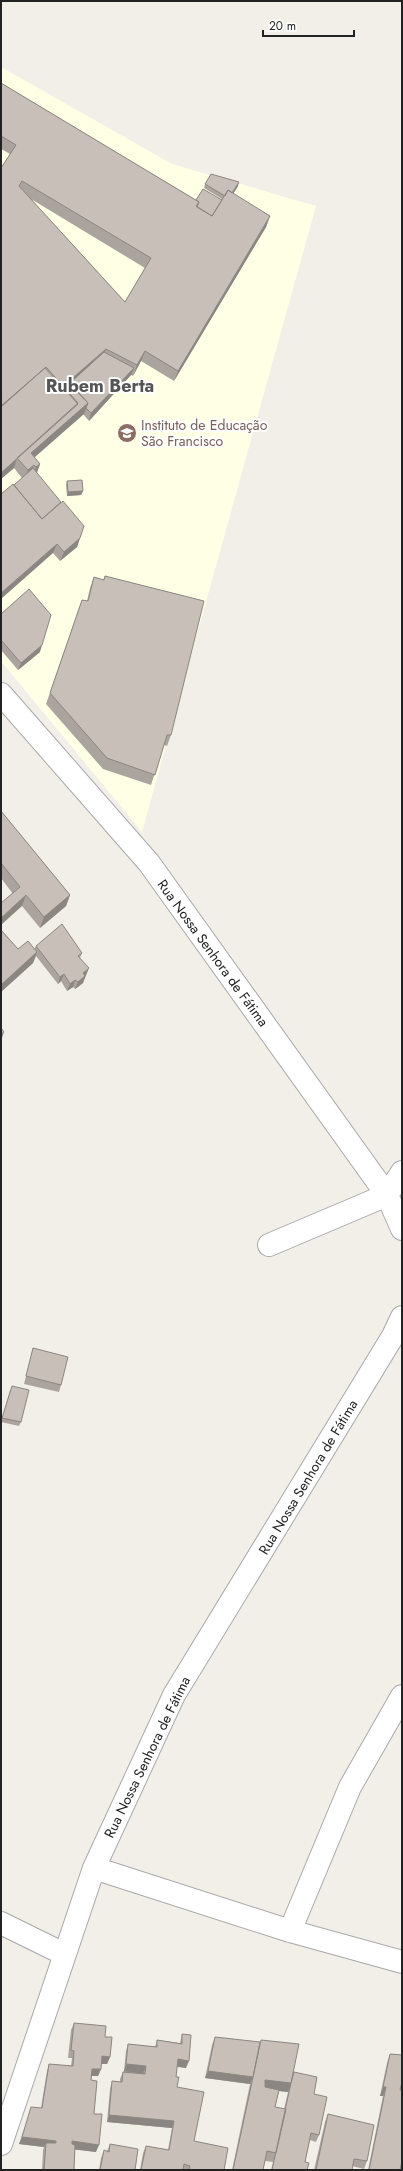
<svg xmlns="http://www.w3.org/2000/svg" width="403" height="2171" viewBox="0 0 403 2171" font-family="Jost,sans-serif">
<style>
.education{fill:#ffffe5}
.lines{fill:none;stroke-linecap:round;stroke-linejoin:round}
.minor-casing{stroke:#a9a9a9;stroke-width:24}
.minor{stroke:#fff;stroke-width:22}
.wall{fill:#aba49e;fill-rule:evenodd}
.shaded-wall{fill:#8b8681}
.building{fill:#c7bfb8;stroke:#8b8681;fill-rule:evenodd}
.labels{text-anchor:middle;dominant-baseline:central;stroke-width:4;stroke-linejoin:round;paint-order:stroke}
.education-label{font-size:14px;fill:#785e54;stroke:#fff;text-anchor:start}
.street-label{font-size:14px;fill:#222;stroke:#fff}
.district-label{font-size:18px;font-weight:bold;fill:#555;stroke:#fff}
</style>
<rect width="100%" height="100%" fill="#f2efe9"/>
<path class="education" d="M1,67L172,164L316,206L142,832L1,661Z"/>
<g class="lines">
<defs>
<path id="minor" d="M1,694L149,863L387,1195L402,1229
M269,1245L387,1195L402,1172
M94,1868L290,1931L402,1962
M1,1923L64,1954
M290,1931L350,1787L402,1696
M1,2144L94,1868L174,1695L393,1336L402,1317"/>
</defs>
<use href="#minor" class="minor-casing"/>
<use href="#minor" class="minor"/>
</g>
<path class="wall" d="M1,83L196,200H222V199L204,188L205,184L238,186L233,194L270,216L266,227L174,381L141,361L133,376L131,375L89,421L83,414L34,457L40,464L37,473L80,538L77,547L60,561L53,553L14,485L22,478L14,468L1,479V168L10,154L1,149ZM31,199L145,268L125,302Z
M67,481L83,491L81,495L67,496L66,485Z
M105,576L171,735L167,746L164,745L151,785L103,769L46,704L82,600L87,601L90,588L94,577L103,580Z
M1,614L40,652L18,670L1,650Z
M1,811L70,895L66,906L40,928L22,906L1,878Z
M1,930L18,949H34L36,946L82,953L80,958L86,976H85L83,983L75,989L73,987L67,991L61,981L58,984L36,956L33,963L1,992Z
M33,1348L61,1385L59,1392L24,1384Z
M10,1390L21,1422L19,1426L1,1422Z
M74,2023L105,2037L110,2057L107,2064H101V2069L98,2076H92L91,2080L94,2114L96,2152L75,2149L74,2170H42L43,2150L44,2147L19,2144L29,2115L41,2108L47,2071L49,2064L71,2066L72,2058H68L71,2030Z
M182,2034L186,2068L177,2067L176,2077L177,2087L194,2141L224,2170H140L143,2153L146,2146L168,2150L172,2128L107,2122L110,2089L112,2081L120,2082V2079L123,2072L124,2071L126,2051L128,2044L155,2047L157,2040L180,2043Z
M215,2037L294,2072L314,2094L319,2135L316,2142L310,2140L305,2162L307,2170H271L273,2162L265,2161L263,2170H232L250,2084L205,2078L212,2045ZM279,2091L288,2092L284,2109L275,2107Z
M390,2054L402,2055V2089H401L400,2170H368L383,2096H380L387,2063Z
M328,2114L367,2161L364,2169L352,2166V2170H314L325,2122Z
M110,2144L135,2170H99L101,2158L104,2151H107Z"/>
<path class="shaded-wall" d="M239,182L238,186L228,202L229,198Z
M270,216L266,227L174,381L178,371Z
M106,349L102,359L70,388L68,382Z
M145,351L141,361L133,376L137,365Z
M134,368L131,375L89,421L91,413Z
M88,403L84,414L27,464L31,453Z
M17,458L14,468L1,479V473Z
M40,464L36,474L32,477L36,467Z
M34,465L30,476L24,480L28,470Z
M83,491L81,495L67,496L68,492Z
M80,538L77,547L60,561L64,552Z
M57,544L53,553L1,599V593Z
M42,645L40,652L18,670L21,663Z
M26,895L22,906L1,925V918Z
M70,895L66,906L40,928L44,917Z
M37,952L33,963L1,992V986L2,984Z
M89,968L83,983L75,989L78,982L83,973Z
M64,974L61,981L58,984L60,977Z
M75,980L73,987L67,991L70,984Z
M4,1032L1,1041V1034Z
M102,2056L110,2057L107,2064H100Z
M178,2059L189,2061L186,2068L175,2066Z
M126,2064L146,2066L143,2074L124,2071Z
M92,2069H101L98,2076H90Z
M208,2071L253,2077L250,2084L205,2078Z
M265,2080L291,2083L288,2092L262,2089Z
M383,2087H386L383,2096H380Z
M109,2115L174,2121L172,2128L107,2122Z
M22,2137L56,2141L53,2148L46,2143L44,2147L19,2144Z
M72,2141L99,2145L96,2152L70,2149Z"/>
<path class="building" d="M1,83L199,202L196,206L212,216L228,190L270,216L178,371L145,351L137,365L106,349L68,382L88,403L31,453L40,464L36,467L34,465L28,470L17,458L78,403L46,367L1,406V168L16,145L1,136ZM22,181L151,258L125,302L19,186Z
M211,174L239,182L232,193L228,190L225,196L205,184Z
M203,189L222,200L212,216L197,207L199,202L196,200Z
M104,352L134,368L91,413L86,408L88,403L70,383Z
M45,368L78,404L1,473V407Z
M33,468L61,502L42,519L14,485Z
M82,480L83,491L68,492L67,481Z
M13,484L42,519L63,501L84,526L80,538L64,552L57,544L1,593V494Z
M105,576L204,601L171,735H167L155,775L107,758L50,693L82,600L88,601L94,577L104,580Z
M29,589L51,615L42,645L21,663L1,640V614Z
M1,811L70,895L44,917L26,895L1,918V903L20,887L1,863Z
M62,924L82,953L78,956L89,968L83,973L85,976L78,982L75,980L70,984L64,974L60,977L36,946Z
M1,930L18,949L28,941L37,952L2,984L1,983Z
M1,1028L4,1032L1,1034Z
M33,1348L68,1357L61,1385L26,1376Z
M12,1386L29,1390L21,1422L2,1418Z
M74,2023L106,2026L105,2037H112L110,2057L102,2056L101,2069H92L91,2080L97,2081L94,2114H102L99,2145L72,2141V2144L75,2145L74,2170H44L46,2143H56V2141L22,2137L31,2107L42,2108L49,2064L73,2066L74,2051L71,2050Z
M182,2034L191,2035L189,2061L178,2059L176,2077H179L177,2087L204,2092L194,2141L228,2148L224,2170H189L190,2166L184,2164L183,2170H141L146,2146L169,2150L174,2121L109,2115L112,2081L122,2082L123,2072L145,2074L146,2066L126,2064L128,2044L157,2047V2040L182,2044Z
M215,2037L260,2042L253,2077L208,2071Z
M261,2040L299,2044L291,2083L265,2080V2087L279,2090L275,2107L286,2109L276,2153L267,2151L263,2170H233Z
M390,2054L402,2055V2082L400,2090L402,2091V2161L400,2170H369L386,2087H383Z
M294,2072L317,2077L314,2094L327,2097L319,2135L311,2133L305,2162L309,2163L307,2170H272L291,2083Z
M328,2114L374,2125L367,2161L354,2159L352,2170H316Z
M110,2144L138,2149L135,2170H100L104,2150L109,2152Z"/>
<defs>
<symbol id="university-disc" viewBox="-11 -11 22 22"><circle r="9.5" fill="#8d6e63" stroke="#fff"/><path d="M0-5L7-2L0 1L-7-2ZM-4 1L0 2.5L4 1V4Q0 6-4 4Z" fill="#fff"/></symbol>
</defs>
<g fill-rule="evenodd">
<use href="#university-disc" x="116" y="422" width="22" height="22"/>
</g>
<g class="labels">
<g class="education-label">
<text x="141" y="425">Instituto de Educação<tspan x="141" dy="16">São Francisco</tspan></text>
</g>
<g class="street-label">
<text transform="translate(213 953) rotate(54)">Rua Nossa Senhora de Fátima</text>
<text transform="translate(308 1477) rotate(-59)">Rua Nossa Senhora de Fátima</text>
<text transform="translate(147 1757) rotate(-64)">Rua Nossa Senhora de Fátima</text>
</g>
<g class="district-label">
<text x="100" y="386">Rubem Berta</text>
</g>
</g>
<rect width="403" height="2171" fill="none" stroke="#222222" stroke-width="4"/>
<path d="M263 30v6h91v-6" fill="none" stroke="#222222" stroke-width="2"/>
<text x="269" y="30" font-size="12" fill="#222222" stroke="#ffffff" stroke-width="3" paint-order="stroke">20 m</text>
</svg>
